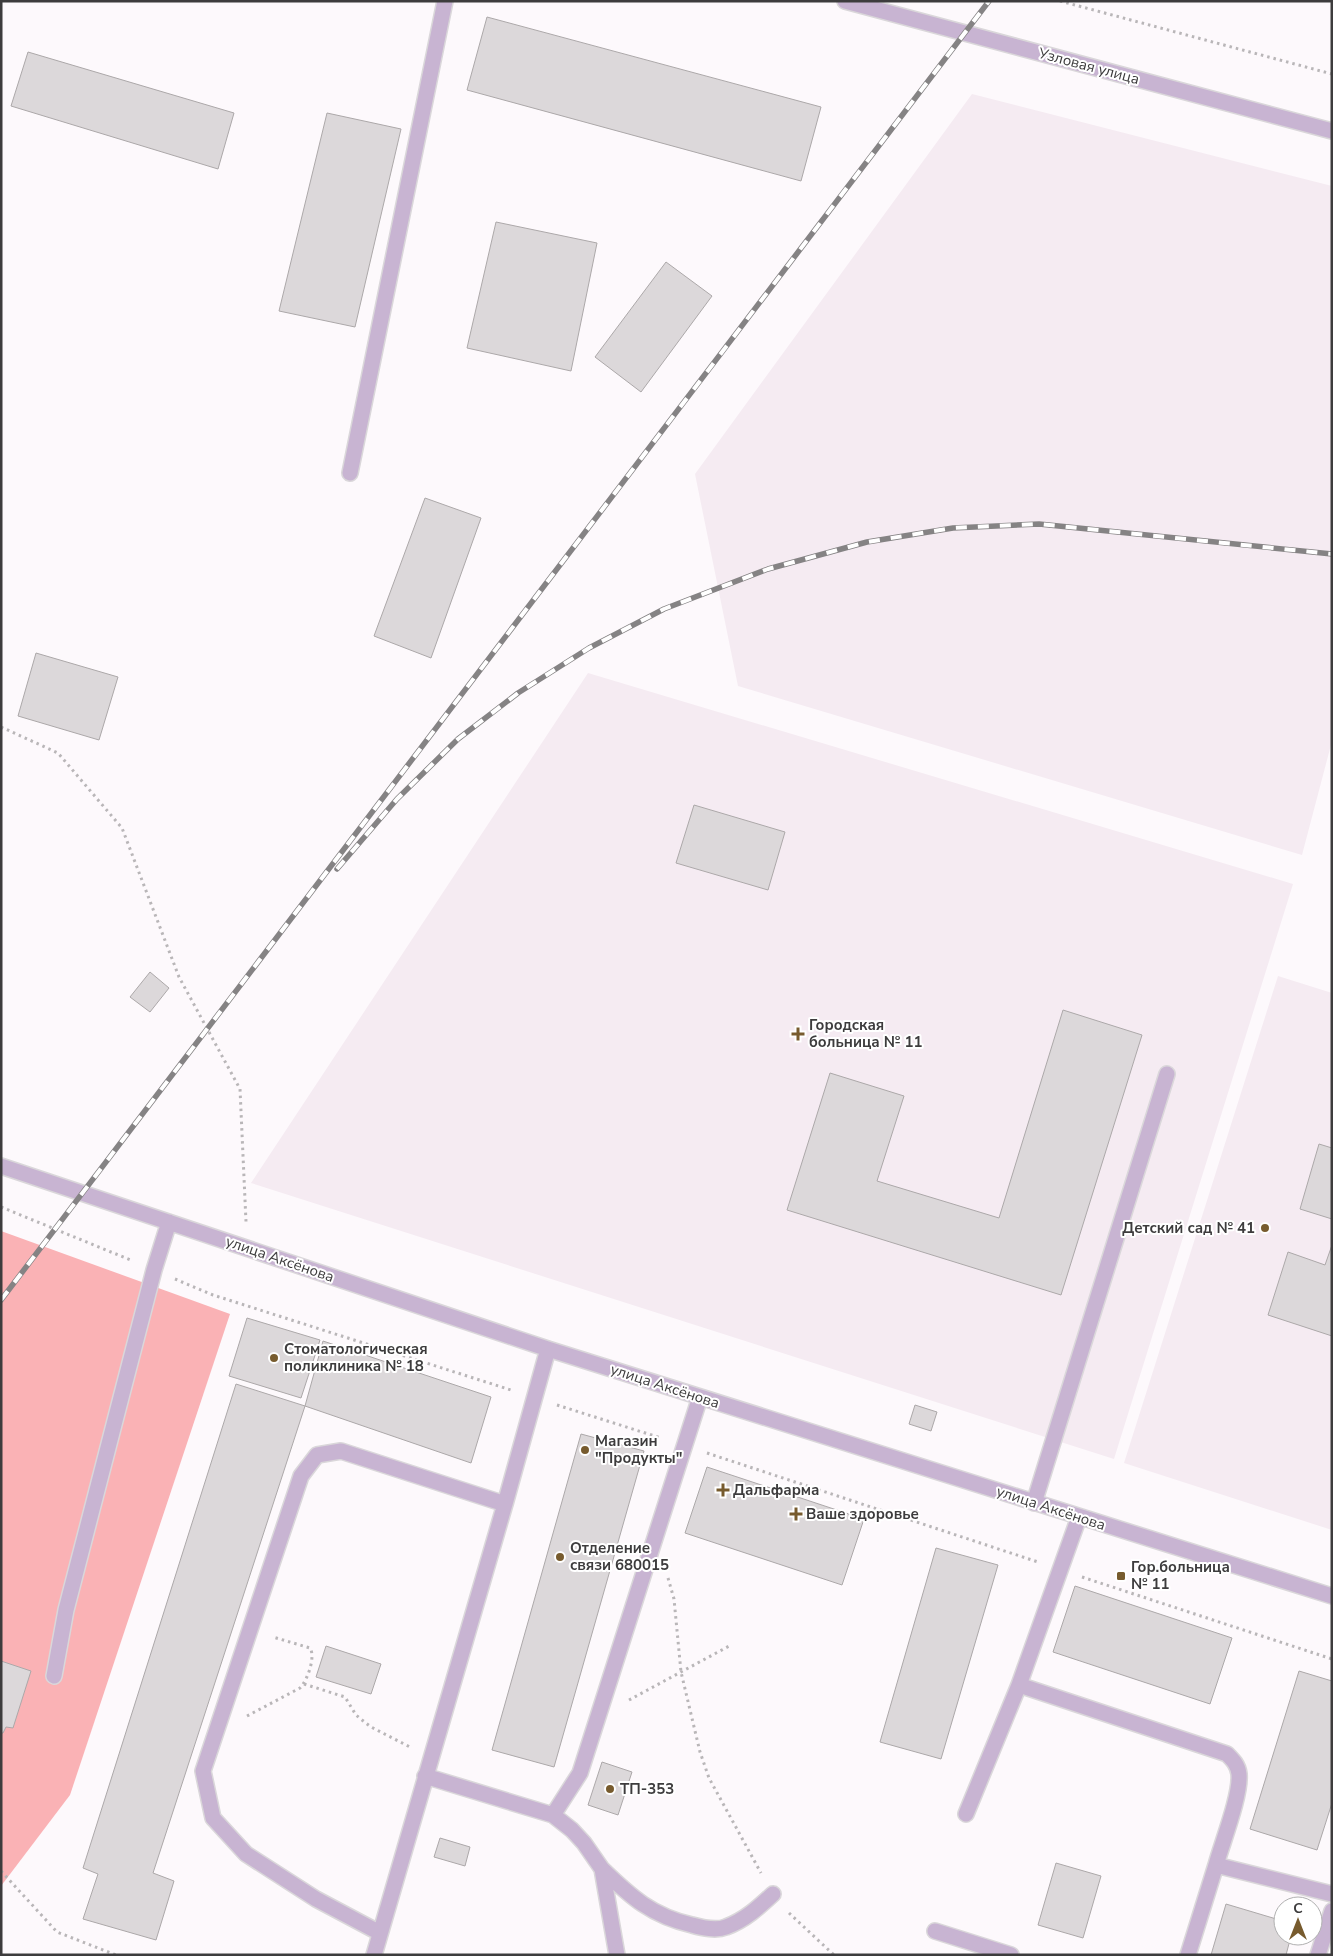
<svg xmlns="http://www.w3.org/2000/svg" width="1333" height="1956" viewBox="0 0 1333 1956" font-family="'Nunito Sans',sans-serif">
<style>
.built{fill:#f5ebf2}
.green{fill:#fab2b5}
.building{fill:#dcd8da;stroke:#aca8a9}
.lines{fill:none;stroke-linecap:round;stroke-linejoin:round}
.minor-casing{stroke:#dad7da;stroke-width:18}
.path{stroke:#b9b6b8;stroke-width:3;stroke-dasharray:2.5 4;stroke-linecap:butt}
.minor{stroke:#c8b4d2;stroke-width:15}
.rail-casing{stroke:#858384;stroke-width:5.5}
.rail{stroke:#fff;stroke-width:4;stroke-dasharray:11;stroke-linecap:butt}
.poi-dot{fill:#775b2e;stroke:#fff;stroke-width:2}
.labels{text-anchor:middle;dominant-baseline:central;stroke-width:4;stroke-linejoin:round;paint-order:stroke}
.street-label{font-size:15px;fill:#3d3c3d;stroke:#fff}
.poi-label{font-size:15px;font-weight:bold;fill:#3d3c3d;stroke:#fff;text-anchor:start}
</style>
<rect width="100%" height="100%" fill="#fdf9fc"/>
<path class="built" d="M972,94L1332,186V741L1302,855L738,686L695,474Z
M588,673L1293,884L1114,1459L251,1183Z
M1278,976L1332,993V1530L1124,1463Z"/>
<path class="green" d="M1,1231L230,1314L70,1795L1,1886Z"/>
<path class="building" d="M487,17L821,107L801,181L467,90Z
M28,52L234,113L218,169L11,106Z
M327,113L401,129L355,327L279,311Z
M496,222L597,243L571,371L467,348Z
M666,262L712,296L641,392L595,357Z
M425,498L481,518L431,658L374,636Z
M36,653L118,677L99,740L18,716Z
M694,805L785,832L768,890L676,863Z
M150,972L169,988L150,1012L130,997Z
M1063,1010L1142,1035L1061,1295L787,1210L830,1073L904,1096L877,1181L999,1218Z
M1319,1144L1332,1148V1219L1300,1209Z
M1332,1245V1336L1268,1315L1288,1252L1325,1265Z
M247,1318L320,1340L301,1398L229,1376Z
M323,1341L491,1397L471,1463L305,1406Z
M236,1384L305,1406L153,1873L174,1881L156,1940L83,1919L98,1874L83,1868Z
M915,1405L937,1412L931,1431L909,1424Z
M581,1434L644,1451L554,1767L492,1750Z
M707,1467L864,1519L842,1585L685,1533Z
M936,1548L998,1565L941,1759L880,1742Z
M1075,1586L1232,1638L1210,1704L1053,1652Z
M326,1646L381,1664L371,1694L316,1677Z
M1,1661L31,1671L13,1728L6,1727L3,1733H1Z
M1299,1671L1332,1681V1803L1317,1850L1250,1829Z
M602,1762L632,1772L618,1815L588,1805Z
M440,1838L470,1847L465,1866L434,1857Z
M1056,1863L1101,1876L1083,1938L1038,1925Z
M1226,1904L1283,1921V1936H1291L1286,1955H1211Z"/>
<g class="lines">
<defs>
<path id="minor" d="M845,1L1332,131
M350,473L445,1
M1,1166L548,1349L1332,1596
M1034,1503L1167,1074
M1079,1517L1019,1685L1227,1754C1233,1760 1238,1765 1239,1774C1241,1795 1222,1843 1216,1865
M54,1676L66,1610L154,1270L169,1222
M425,1776L553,1815L572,1830L584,1843L602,1869L617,1955
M966,1814L1019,1685
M553,1815L580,1773L700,1397
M602,1869C631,1897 652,1916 692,1925C703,1928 716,1931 726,1927C745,1920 759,1907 773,1894
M935,1931L1011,1955
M380,1933L316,1899L246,1854L213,1818L203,1771L301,1476L317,1455L341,1451L505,1504L548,1349
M374,1955L505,1504
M1188,1955L1216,1865L1332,1894
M1318,1955L1332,1911"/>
</defs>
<use href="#minor" class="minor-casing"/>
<path class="path" d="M1060,1L1332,74
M1,727L58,753L122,828L179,977L240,1089L246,1222
M1,1207L133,1261
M175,1279L213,1295L511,1390
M557,1405L661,1438
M707,1453L1038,1562
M1082,1577L1332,1659
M668,1578L674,1599L681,1672L700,1752L709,1778L761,1873
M304,1684L345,1697L356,1715L362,1720L371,1727L410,1747
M629,1700L731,1645
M247,1716L300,1688C307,1681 316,1657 310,1648L273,1637
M1,1871L57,1932L116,1955
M789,1913L834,1955"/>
<use href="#minor" class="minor"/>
<defs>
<path id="rail" d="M337,869L397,799L458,739L518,693L589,648L664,609L768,569L867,542L953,528L1039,524L1332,554
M1,1300L989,1"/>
</defs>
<use href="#rail" class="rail-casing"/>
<use href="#rail" class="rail"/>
</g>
<g class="poi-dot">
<path d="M795.5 1026.5h5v5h5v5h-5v5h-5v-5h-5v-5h5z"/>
<circle cx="1265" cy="1228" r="5"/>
<circle cx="274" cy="1358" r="5"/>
<circle cx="585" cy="1450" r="5"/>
<path d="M720.5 1482.5h5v5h5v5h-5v5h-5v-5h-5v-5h5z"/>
<path d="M793.5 1506.5h5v5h5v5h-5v5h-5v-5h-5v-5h5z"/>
<circle cx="560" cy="1557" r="5"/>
<rect x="1116" y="1571" width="10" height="10" rx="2.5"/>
<circle cx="610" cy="1789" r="5"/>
</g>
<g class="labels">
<g class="street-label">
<text transform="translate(1089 66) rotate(15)">Узловая улица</text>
<text transform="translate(280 1259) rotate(19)">улица Аксёнова</text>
<text transform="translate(665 1386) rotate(18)">улица Аксёнова</text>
<text transform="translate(1051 1508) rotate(18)">улица Аксёнова</text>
</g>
<g class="poi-label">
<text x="809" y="1025">Городская<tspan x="809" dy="17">больница № 11</tspan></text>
<text x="1255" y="1228" text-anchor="end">Детский сад № 41</text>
<text x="284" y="1349">Стоматологическая<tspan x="284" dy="17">поликлиника № 18</tspan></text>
<text x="595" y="1441">Магазин<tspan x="595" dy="17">"Продукты"</tspan></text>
<text x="733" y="1490">Дальфарма</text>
<text x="806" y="1514">Ваше здоровье</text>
<text x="570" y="1548">Отделение<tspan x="570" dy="17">связи 680015</tspan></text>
<text x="1131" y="1567">Гор.больница<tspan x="1131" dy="17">№ 11</tspan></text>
<text x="620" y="1789">ТП-353</text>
</g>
</g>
<rect width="1333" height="1956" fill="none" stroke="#3d3c3d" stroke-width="5"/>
<g transform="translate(1298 1921)"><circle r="24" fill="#ffffff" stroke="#b1b1b1"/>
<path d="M0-4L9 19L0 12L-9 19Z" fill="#775b2e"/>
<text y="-8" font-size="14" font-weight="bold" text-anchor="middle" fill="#3d3c3d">С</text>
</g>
</svg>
